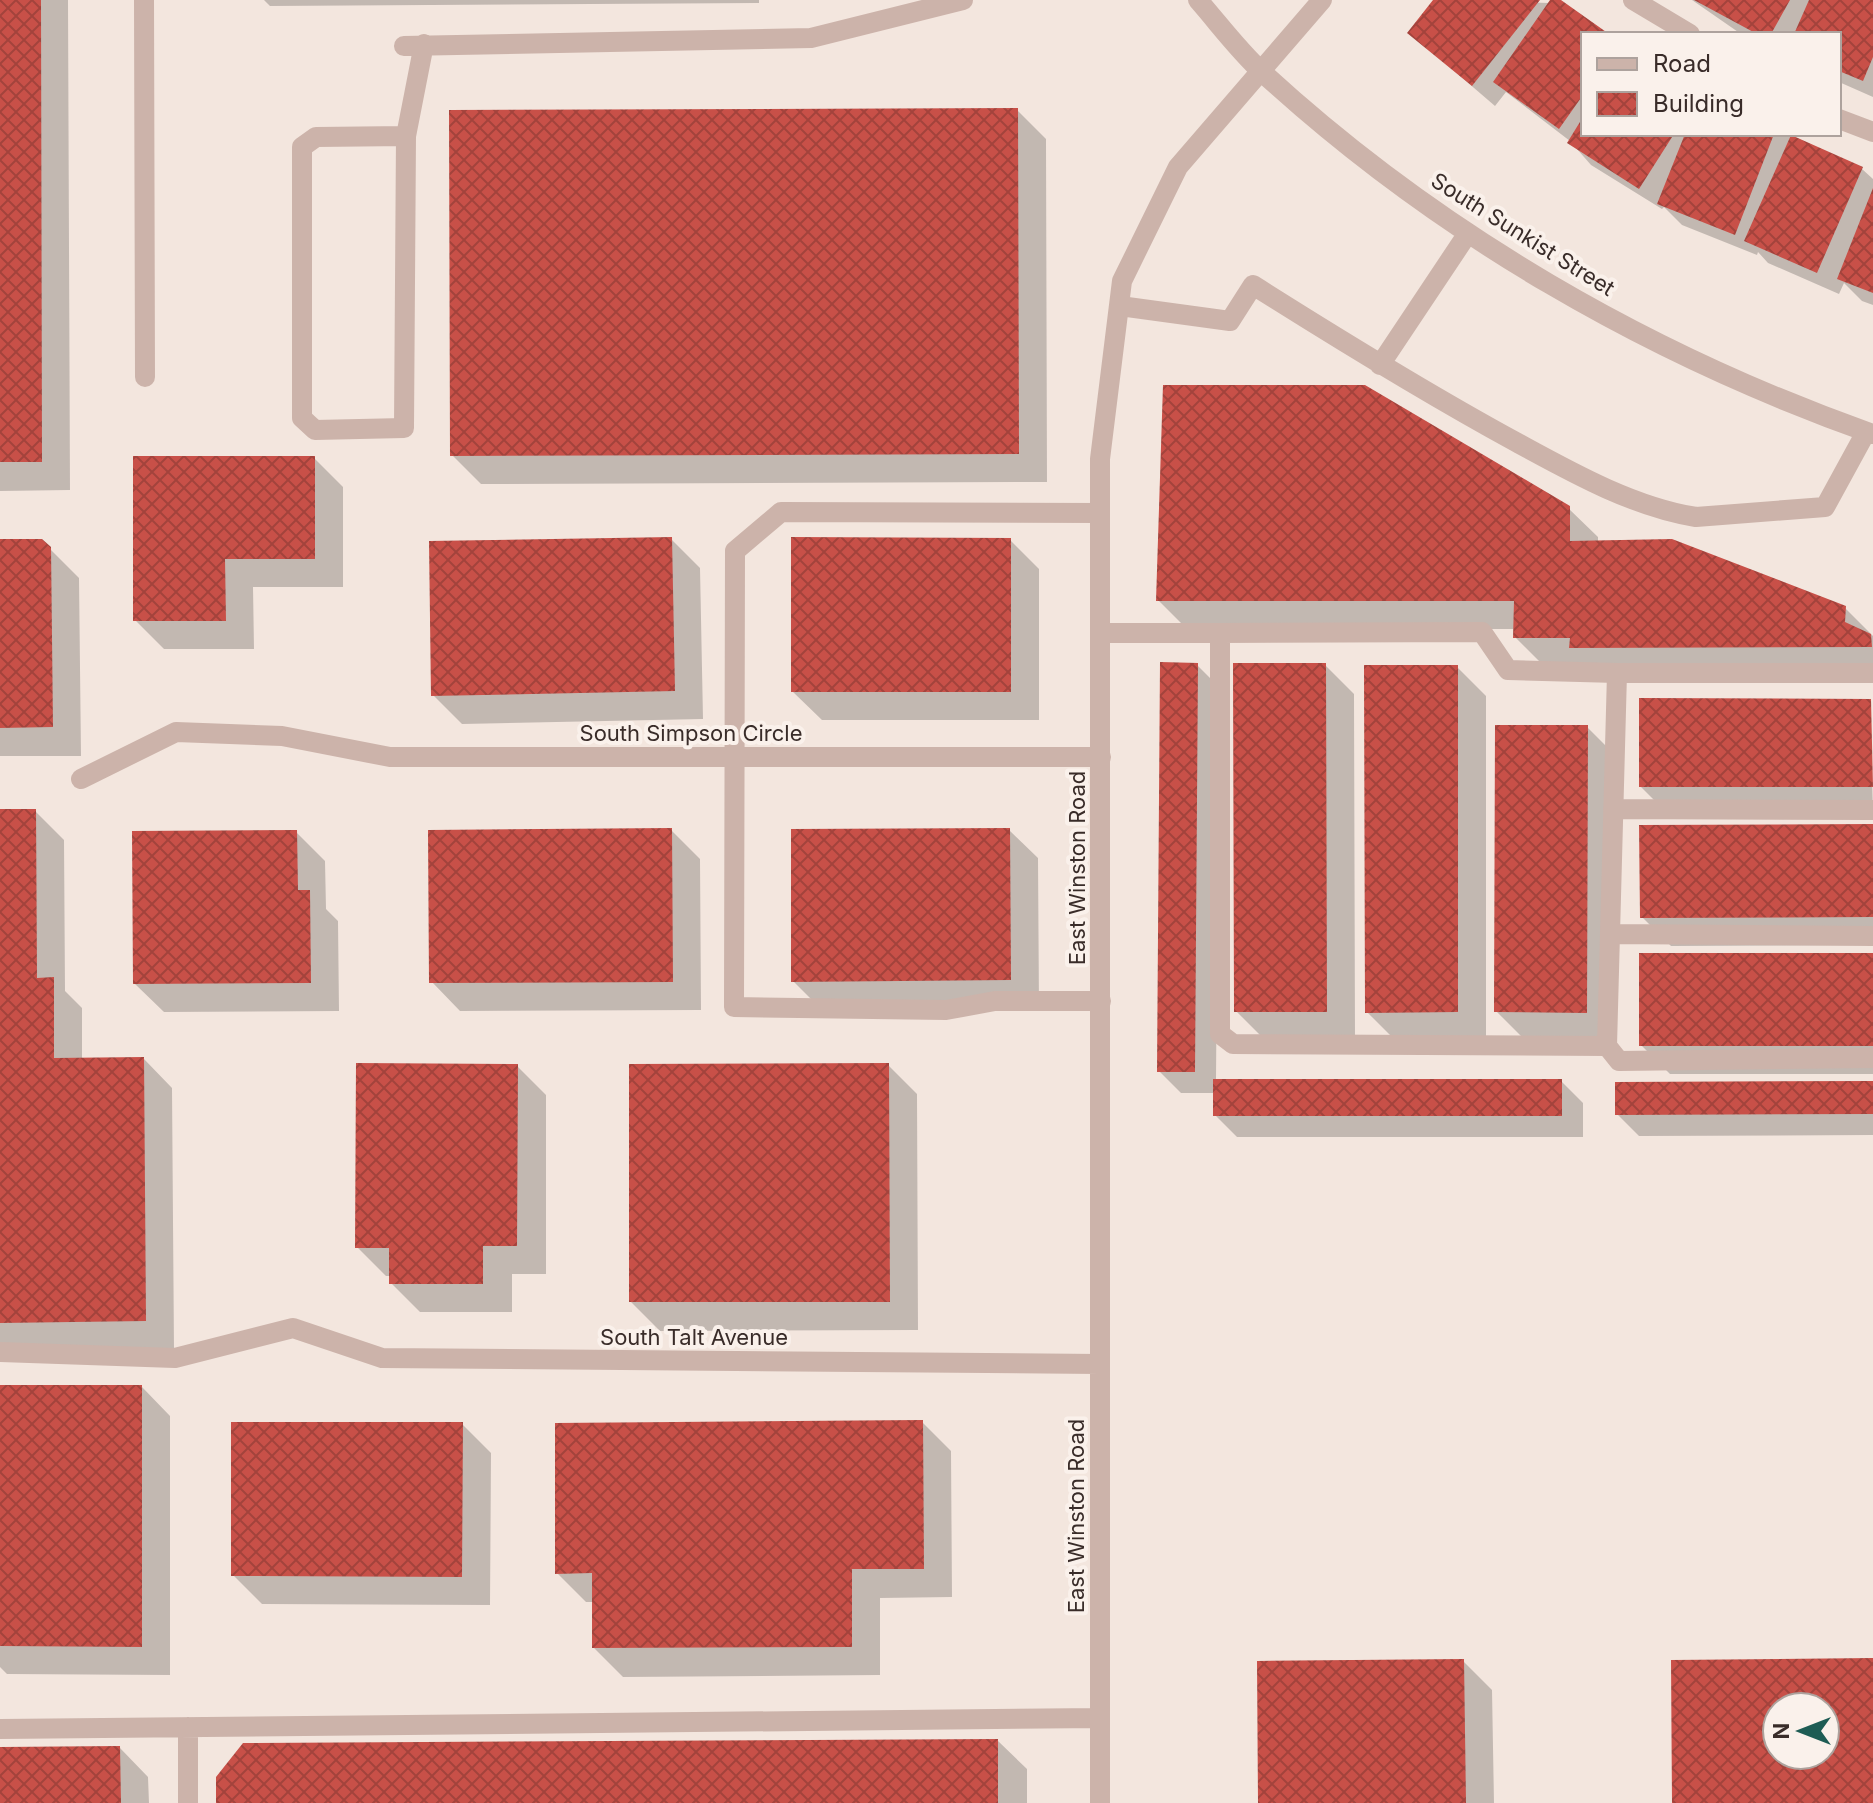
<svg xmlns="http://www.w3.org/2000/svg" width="1873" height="1803" viewBox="0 0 1873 1803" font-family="Inter,sans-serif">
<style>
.shadow{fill:#0003}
.building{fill:url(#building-cross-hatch);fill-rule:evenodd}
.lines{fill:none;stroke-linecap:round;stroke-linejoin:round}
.minor{stroke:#ccb3aa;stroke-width:20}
.labels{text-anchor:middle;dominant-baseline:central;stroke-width:8;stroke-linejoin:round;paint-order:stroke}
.street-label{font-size:22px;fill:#392c29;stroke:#faf1eb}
</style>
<defs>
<pattern id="building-cross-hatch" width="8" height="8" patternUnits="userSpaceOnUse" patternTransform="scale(2)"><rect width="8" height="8" fill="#c85048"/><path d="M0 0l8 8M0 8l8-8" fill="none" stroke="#a3433c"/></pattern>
</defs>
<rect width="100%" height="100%" fill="#f3e6de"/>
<path class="shadow" d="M0,0H68L70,490L0,491Z
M264,0H759V3L270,6Z
M1436,0L1550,3L1557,0L1605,34H1583V134H1789L1862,169L1873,179V305L1862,301L1844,283L1839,294L1768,263L1758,252L1757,255L1682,225L1664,207L1662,209L1591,165L1570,141L1506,92L1495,106L1410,33Z
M1692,0H1873V97L1839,82V34H1741Z
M1017,110L1046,139L1047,482L481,484L452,455Z
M314,458L343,487V587H253L254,649H164L135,620Z
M1568,508L1598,537V542L1845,608L1873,636V675L1544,666L1515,637V629H1187L1158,600Z
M671,539L700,568L703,719L462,724L433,695Z
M1010,540L1039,569V720H822L793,692Z
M0,541L50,549L79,578L81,756H0Z
M1197,665L1219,687L1216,1081H1561L1583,1103V1137H1237L1215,1115V1093H1181L1159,1071Z
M1325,665L1354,694L1355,1040H1265L1236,1011Z
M1457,667L1486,696V1040L1396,1041L1367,1012Z
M1870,701L1873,815L1670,816L1641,787Z
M1587,727L1616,756V1041L1525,1040L1496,1011Z
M0,811H35L64,840L65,991L82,1008V1060L144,1059L172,1088L174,1350L0,1344Z
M1873,826V945L1671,946L1642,917Z
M671,830L700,859L701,1010L460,1011L432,982Z
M1009,830L1038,858L1039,1009L822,1010L793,981Z
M296,832L325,861L326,909L338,921L339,1011L164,1012L135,984Z
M1873,955V1074H1670L1641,1045Z
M888,1065L917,1094L918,1330L660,1331L631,1302Z
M517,1066L546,1095V1274H512V1312H420L391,1283V1276H386L357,1247Z
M1873,1083V1135L1639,1136L1617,1114Z
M0,1387H142L170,1416V1675L7,1674L0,1667Z
M922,1422L951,1451L952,1597L880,1598V1675L623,1677L594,1648V1602H586L557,1573Z
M462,1424L491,1453L490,1605L262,1604L233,1575Z
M1463,1661L1492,1690L1494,1803H1260Z
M998,1741L1027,1769V1803H218Z
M120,1748L148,1777L149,1803H0V1749Z"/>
<path class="building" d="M0,0H41L42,462H0Z
M1433,0H1540L1472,86L1407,33Z
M1550,0H1561L1609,34H1583V95L1559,129L1493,82Z
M1694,0H1790L1771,34H1757Z
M1809,0H1873V57L1863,81L1839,71V34H1794Z
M1018,108L1019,454L450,456L449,110Z
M1583,117V134H1674L1639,189L1567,143Z
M1685,134H1774L1735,235L1657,204Z
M1791,135L1863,167L1817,273L1744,241Z
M1873,188V293L1837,279Z
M1163,385H1365L1570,506V541L1672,539L1846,606L1845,622L1871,634L1872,647L1569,648L1570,638H1513L1514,601H1156Z
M133,456H315V559H225L226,621H133Z
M672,537L675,691L431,696L429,541Z
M791,537L1011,538V692H791Z
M0,539H42L51,547L53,727L0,728Z
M1160,662L1198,663L1195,1072H1157Z
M1233,663H1326L1327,1012H1234Z
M1364,665H1458V1012L1365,1013Z
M1639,698L1871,699L1873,787H1639Z
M1495,725H1588L1587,1013L1494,1012Z
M0,809H36L37,978L54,977V1058L144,1057L146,1321L0,1323Z
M1873,824V917L1640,918L1639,825Z
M672,828L673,982L429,983L428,830Z
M1010,828L1011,980L791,982V829Z
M297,830L298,890H310L311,983L133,984L132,831Z
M1639,953H1873V1046H1639Z
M356,1063L518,1064L517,1246H483V1284H389V1248H355Z
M889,1063L890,1302H629V1064Z
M1213,1079H1562V1116H1213Z
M1873,1081V1114L1615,1115V1082Z
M0,1385H142V1647L0,1646Z
M923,1420L924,1569H852V1647L592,1648V1573L555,1574V1423Z
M231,1422H463L462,1577L231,1576Z
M1873,1658V1803H1672L1671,1660ZM1777,1707H1825V1755H1777Z
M1464,1659L1466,1803H1258L1257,1661Z
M998,1739V1803H216V1777L243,1743Z
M120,1746L121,1803H0V1747Z"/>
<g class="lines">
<path class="minor" d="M144,0L145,377
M1198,0C1219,24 1239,51 1262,72C1437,233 1649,355 1873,434
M1633,0L1690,34
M404,46L811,38L963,0
M1839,119L1873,132
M406,136L316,137L302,147V418L315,430L404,428L406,136L424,44
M1120,306L1230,321L1253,285C1340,340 1426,393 1516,442C1571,472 1633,507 1696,517L1825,507L1866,432
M1380,365L1468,233
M1100,513L781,512L735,551L734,1007L946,1010L995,1001H1101
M1101,633H1220
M1873,673H1617L1607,1046L1619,1061L1873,1058
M81,779L176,732L282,736L390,757H1101
M1613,809L1873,810
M1610,934L1873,936
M1607,1046L1233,1044L1220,1034V633L1482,632L1508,670L1617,673
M0,1352L175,1358L293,1328L382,1358L1100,1364
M188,1727V1803
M0,1729L1100,1718
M1100,1803V459L1122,281L1178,167L1322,0"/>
</g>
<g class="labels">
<g class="street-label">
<text transform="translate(1523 234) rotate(32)">South Sunkist Street</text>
<text x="691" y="733">South Simpson Circle</text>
<text transform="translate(1077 868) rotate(-90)">East Winston Road</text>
<text x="694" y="1337">South Talt Avenue</text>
<text transform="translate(1076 1516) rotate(-90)">East Winston Road</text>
</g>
</g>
<rect x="1581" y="32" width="260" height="104" fill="#faf1eb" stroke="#ada29d" stroke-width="2"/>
<rect x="1597" y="58" width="40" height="12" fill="#ccb3aa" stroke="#ada29d" stroke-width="2"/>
<text x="1653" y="72" font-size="24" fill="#392c29">Road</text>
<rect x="1597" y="92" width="40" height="24" fill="url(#building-cross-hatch)" stroke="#ada29d" stroke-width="2"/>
<text x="1653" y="112" font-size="24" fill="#392c29">Building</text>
<g transform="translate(1801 1731) rotate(270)"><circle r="38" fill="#faf1eb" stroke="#ada29d" stroke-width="2"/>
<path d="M0-6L14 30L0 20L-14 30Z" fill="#1e5c54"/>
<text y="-12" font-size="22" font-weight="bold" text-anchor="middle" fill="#392c29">N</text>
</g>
</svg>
